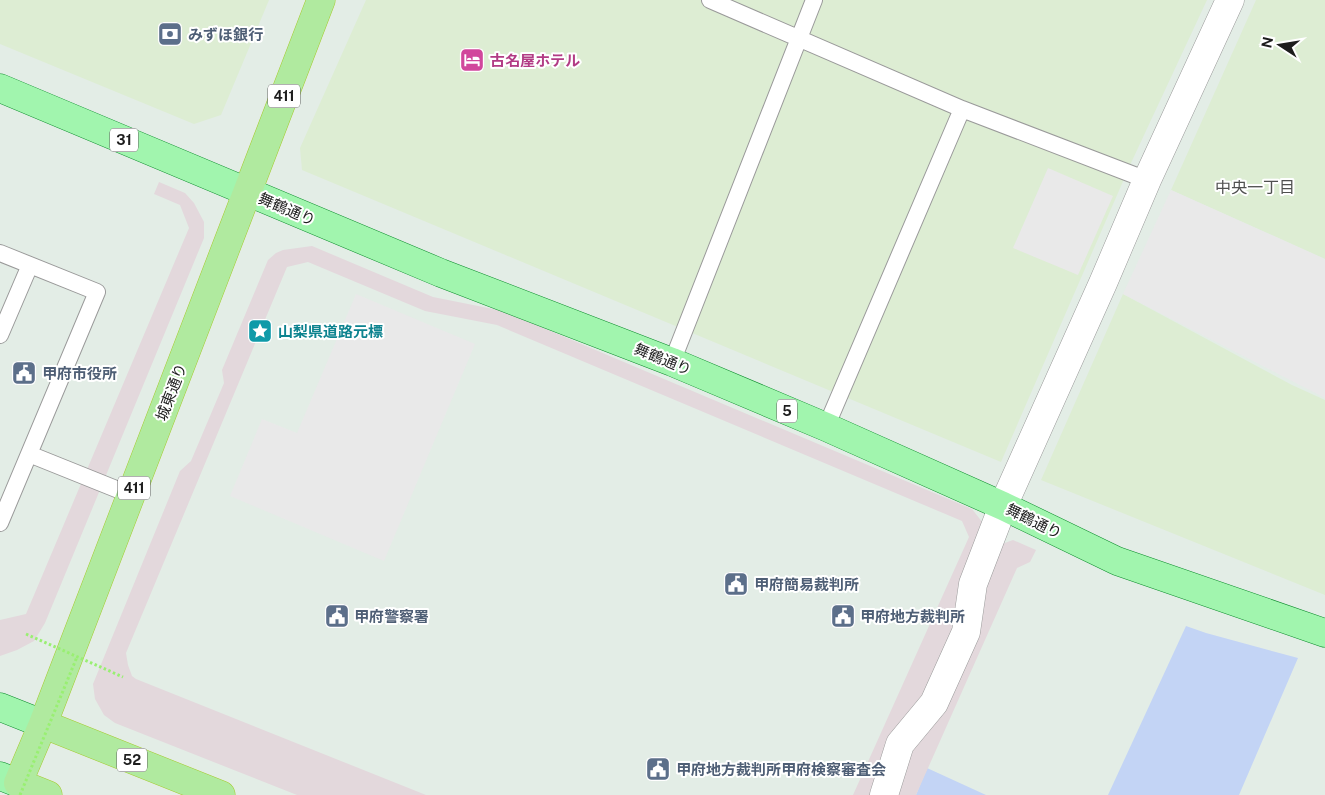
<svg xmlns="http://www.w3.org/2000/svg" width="1325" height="795" viewBox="0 0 1325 795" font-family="'Public Sans','Noto Sans JP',sans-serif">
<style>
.commercial{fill:#ddedd3}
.park{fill:#c3d4f5}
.parking{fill:#e9e9e9}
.plaza{fill:#e3d8dc}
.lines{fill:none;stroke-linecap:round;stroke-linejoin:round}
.service-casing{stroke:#9a9a9a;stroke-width:18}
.minor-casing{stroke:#9a9a9a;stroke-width:29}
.primary-casing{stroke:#0b8b2b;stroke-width:29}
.trunk-casing{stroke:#a6cb30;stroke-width:29}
.service{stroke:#fff;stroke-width:16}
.minor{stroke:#fff;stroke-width:28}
.primary{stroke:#a1f5ae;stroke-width:28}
.trunk{stroke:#b0ea9f;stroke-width:28}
.path-bridge{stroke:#99ef72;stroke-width:3;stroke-dasharray:2.5 2.5;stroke-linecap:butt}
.labels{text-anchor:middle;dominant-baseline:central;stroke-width:4;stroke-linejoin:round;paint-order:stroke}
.shield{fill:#fff;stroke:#616161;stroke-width:1}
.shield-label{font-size:14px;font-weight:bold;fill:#1d1d1d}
.service-label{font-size:15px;font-weight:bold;fill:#4e5e75;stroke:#fff;text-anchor:start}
.hotel-label{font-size:15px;font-weight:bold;fill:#b23c85;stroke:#fff;text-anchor:start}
.street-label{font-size:15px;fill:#1d1d1d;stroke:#fff}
.culture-label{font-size:15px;font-weight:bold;fill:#0d838f;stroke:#fff;text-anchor:start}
.neighbourhood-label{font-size:16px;fill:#505050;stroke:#fff}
</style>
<rect width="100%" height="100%" fill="#e3ede6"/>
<path class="commercial" d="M0,0H269L221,115L194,124L0,44Z
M366,0H1207L1131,163L1001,462L302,170L300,148Z
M1256,0H1325V259L1171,190Z
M1123,294L1292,385L1325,400V595L1041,480Z"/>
<path class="park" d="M1186,626L1206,633L1298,658L1239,795H1108Z
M927,768L986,795H916Z"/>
<path class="parking" d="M1048,168L1113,196L1078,275L1013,248Z
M1171,190L1325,259V398L1123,294Z
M356,294L475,344L384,561L230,496L262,419L297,433Z"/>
<path class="plaza" d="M159,182L185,193L194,203L204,222V238L45,623L34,641L17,650L0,656V620L26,614L189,228L180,205L154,194Z
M312,246L433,297L503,311L972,509L983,523L954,629L931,683L875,795H853L969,537L962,521L497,325L425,311L308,262L287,267L126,653L128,665L132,676L136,679L426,795H297L115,723L104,715L95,699L93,684L180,471L191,461L224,383L222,370L268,260L276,253L283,250Z
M1013,540L1036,550L1030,562L1017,568L916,795H896L910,746L1002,544Z"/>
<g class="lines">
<defs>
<path id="service" d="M710,0L962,109L1147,180
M0,253L97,292L0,523
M0,335L30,265
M672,362L814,0
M826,427L962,109
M29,454L131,495"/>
<path id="minor" d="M884,795L900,744L934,703L966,632L973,584L1003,506L1103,283L1147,180L1230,0"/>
<path id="primary" d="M0,88L441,273L672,362L826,427L1003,506L1117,561L1325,633
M0,707L43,724
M0,776L18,783"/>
<path id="trunk" d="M43,724L221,795
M48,795L18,783L43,724L321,0"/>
</defs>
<use href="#service" class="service-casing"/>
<use href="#minor" class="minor-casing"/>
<use href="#primary" class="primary-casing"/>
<use href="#trunk" class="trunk-casing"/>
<use href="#service" class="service"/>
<use href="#minor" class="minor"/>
<use href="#primary" class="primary"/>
<use href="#trunk" class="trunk"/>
<path class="path-bridge" d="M26,634L123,677
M20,795L77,657"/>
</g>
<defs>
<symbol id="bank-square" viewBox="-11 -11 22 22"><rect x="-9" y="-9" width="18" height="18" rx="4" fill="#5c6f8a" stroke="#fff"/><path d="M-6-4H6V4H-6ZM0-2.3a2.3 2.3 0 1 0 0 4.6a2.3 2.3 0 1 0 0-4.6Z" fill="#fff"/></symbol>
<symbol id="hotel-square" viewBox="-11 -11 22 22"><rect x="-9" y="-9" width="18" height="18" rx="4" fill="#d1479c" stroke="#fff"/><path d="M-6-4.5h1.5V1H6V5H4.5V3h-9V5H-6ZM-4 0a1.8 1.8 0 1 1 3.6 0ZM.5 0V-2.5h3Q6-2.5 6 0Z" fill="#fff"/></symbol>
<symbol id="sight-square" viewBox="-11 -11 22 22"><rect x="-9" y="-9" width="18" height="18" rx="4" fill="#0f9aa8" stroke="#fff"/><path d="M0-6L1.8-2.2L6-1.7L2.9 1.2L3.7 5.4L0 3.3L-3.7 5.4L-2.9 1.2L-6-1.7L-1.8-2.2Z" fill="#fff"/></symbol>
<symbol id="civic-square" viewBox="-11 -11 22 22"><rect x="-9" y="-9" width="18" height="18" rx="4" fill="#5c6f8a" stroke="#fff"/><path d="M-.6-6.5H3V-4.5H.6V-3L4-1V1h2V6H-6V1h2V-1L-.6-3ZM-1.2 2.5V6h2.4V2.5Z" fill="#fff"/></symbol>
</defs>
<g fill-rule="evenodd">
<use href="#bank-square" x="156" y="20" width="28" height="28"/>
<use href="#hotel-square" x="458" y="46" width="28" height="28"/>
<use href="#sight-square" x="246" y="317" width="28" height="28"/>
<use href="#civic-square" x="10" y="359" width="28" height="28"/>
<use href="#civic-square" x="722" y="570" width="28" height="28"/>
<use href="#civic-square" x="323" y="602" width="28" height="28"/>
<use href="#civic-square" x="829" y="602" width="28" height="28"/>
<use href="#civic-square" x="644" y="755" width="28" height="28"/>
</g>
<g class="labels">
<g class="shield">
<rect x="268" y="84.5" width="32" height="23" rx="4"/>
<rect x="110" y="128.5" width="28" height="23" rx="4"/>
<rect x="777" y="399.5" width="20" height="23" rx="4"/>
<rect x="118" y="476.5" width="32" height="23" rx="4"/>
<rect x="117" y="748.5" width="30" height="23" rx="4"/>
</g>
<g class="shield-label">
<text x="284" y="96">411</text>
<text x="124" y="140">31</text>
<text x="787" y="411">5</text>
<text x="134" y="488">411</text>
<text x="132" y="760">52</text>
</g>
<g class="service-label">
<text x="188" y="34">みずほ銀行</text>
<text x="42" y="373">甲府市役所</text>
<text x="754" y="584">甲府簡易裁判所</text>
<text x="354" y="616">甲府警察署</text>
<text x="860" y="616">甲府地方裁判所</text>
<text x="676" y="769">甲府地方裁判所甲府検察審査会</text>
</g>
<g class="hotel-label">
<text x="490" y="60">古名屋ホテル</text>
</g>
<g class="street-label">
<text transform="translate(287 209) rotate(23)">舞鶴通り</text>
<text transform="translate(663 359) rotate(22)">舞鶴通り</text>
<text transform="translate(171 392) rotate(-69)">城東通り</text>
<text transform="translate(1034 521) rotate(26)">舞鶴通り</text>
</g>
<g class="culture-label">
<text x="278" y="331">山梨県道路元標</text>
</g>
<g class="neighbourhood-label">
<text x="1255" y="187">中央一丁目</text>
</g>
</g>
<g transform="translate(1280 45) rotate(282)" stroke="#ffffff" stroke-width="4" paint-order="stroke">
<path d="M0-4L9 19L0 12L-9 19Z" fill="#1d1d1d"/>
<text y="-8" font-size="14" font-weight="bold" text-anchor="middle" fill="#1d1d1d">N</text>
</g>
</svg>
